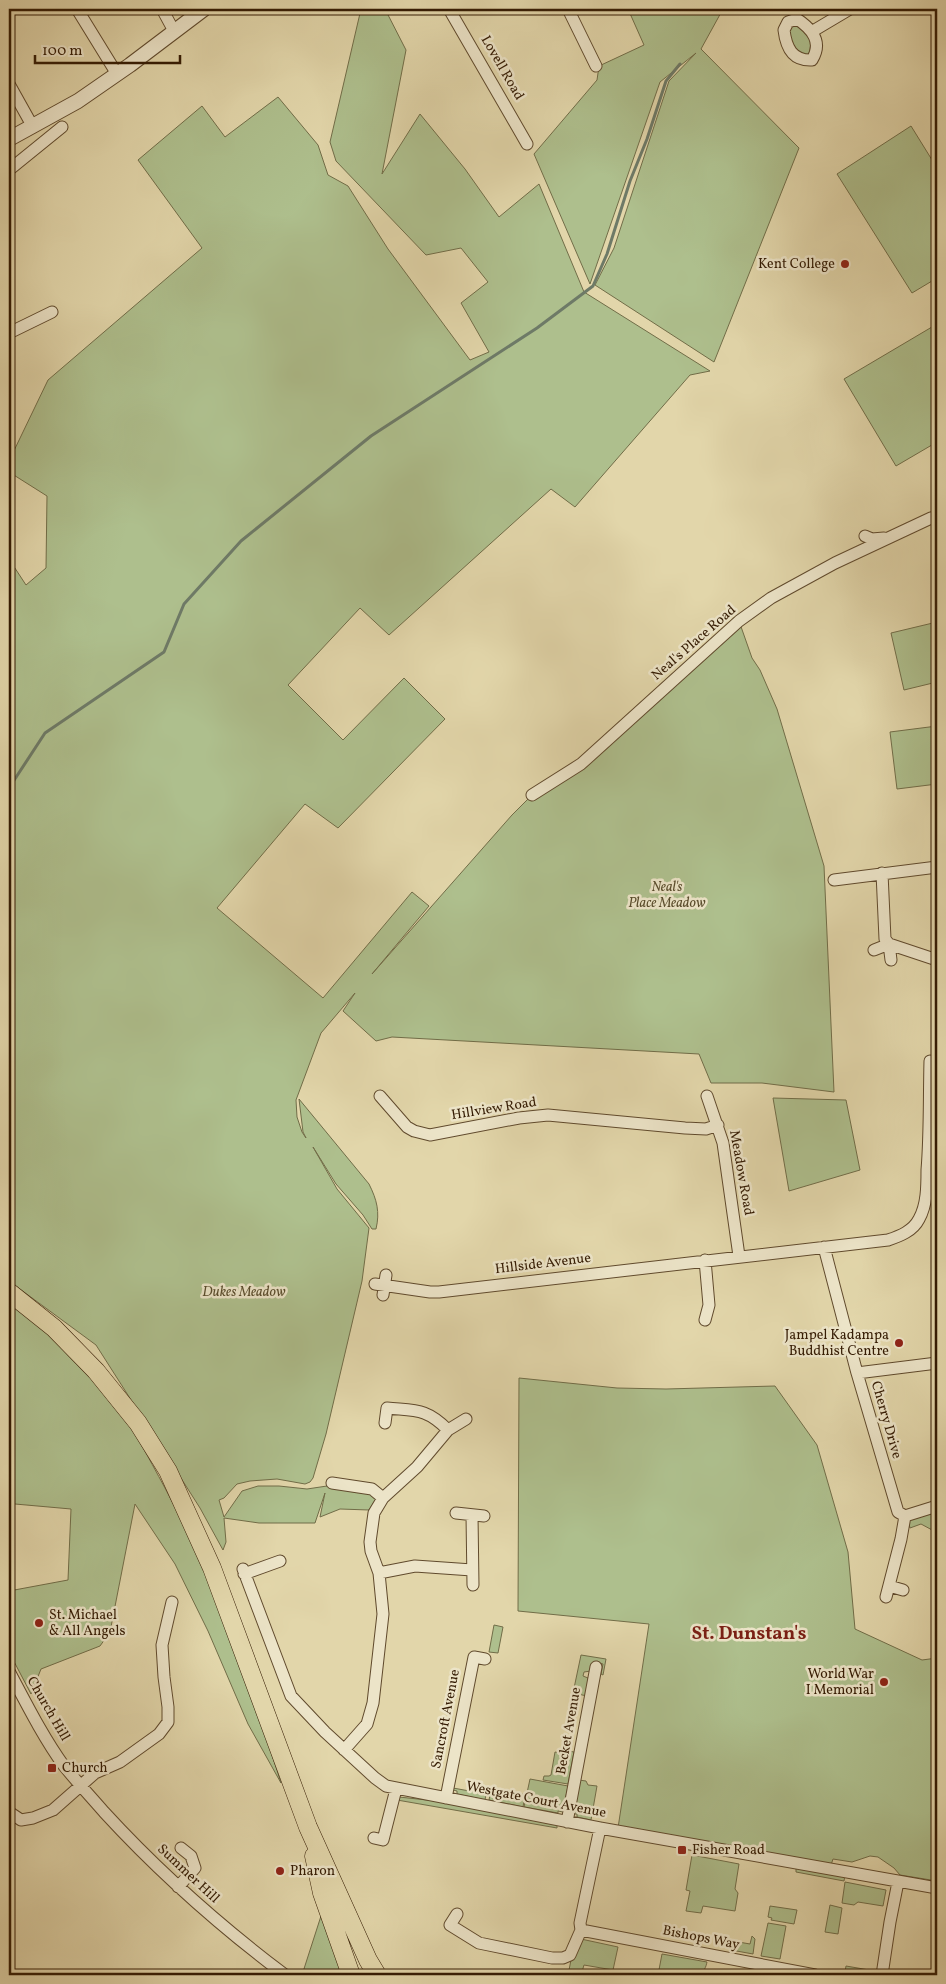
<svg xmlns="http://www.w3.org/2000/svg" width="946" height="1984" viewBox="0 0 946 1984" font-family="Vollkorn,serif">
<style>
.green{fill:#aebf8d;stroke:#716d48}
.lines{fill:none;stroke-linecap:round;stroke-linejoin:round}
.stream{stroke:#6e7a67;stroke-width:3}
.minor-casing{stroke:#604a2d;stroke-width:13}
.tertiary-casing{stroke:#604a2d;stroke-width:16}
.primary-casing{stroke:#341b03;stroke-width:19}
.minor{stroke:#ece4c8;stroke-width:11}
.tertiary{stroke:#ece4c8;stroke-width:14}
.primary{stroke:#e2d6aa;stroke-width:18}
.poi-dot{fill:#8f2418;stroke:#ece4c8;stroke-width:2}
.labels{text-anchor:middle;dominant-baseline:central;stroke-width:5;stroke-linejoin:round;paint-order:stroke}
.street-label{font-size:14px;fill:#341b03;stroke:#ece4c8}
.poi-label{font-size:14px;fill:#341b03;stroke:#ece4c8;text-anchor:start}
.park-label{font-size:14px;font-style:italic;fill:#594c2c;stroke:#ece4c8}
.district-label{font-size:19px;font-weight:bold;fill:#7a1f14;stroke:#ece4c8}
</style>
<rect width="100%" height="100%" fill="#e2d6aa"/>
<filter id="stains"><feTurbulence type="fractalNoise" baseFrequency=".004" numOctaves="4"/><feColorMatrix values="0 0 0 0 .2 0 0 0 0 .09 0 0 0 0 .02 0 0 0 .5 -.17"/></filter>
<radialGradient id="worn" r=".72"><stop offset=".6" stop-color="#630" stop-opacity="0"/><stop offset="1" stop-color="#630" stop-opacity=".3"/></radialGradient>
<path class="green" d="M361,9H385L406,50L382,174L420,114L465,169L499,217L539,184L584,292L710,371L690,375L575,507L551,489L389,635L360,608L288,685L343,740L404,678L445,719L338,828L305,804L217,908L323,998L412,892L429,906L372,974L512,815L538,789L559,779L739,621L752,658L760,670L777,709L824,866L834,1092L762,1083H711L699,1054L392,1037L376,1041L343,1011L355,993L321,1033L296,1100L297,1117L302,1132L306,1138L303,1132L299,1099L369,1184C377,1200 380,1212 376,1229H372L363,1215L336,1184L313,1147L337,1189L369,1228L362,1281L326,1434L313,1478L310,1482L305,1484L277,1479L250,1481L237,1484L224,1498L219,1500L224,1517L242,1491L258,1486H279L307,1489L327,1486L369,1490L376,1499L369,1510L340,1509L320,1517L325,1493L315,1523H259L224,1518L226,1542L223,1550L200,1508L96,1345L9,1281V559L26,585L46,568L47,496L9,472V461L48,380L202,248L138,160L202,106L225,137L278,97L318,145L328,175L348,186L388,249L470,360L489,352L461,303L488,282L461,248L426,255L336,161L330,142Z
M628,9H723L701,49L799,148L714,362L595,285L614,248L669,81L696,53L660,82L590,284L534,154L597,80L599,66L644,45Z
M794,22C808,31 812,39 812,55L803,56L789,42V24Z
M911,126L937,168V278L912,293L837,174Z
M937,324V442L896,466L844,379Z
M937,622V682L904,690L891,633Z
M937,726V784L897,789L890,732Z
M773,1098L846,1100L860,1170L789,1191Z
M9,1302C47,1330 80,1361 110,1398C132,1425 148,1457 165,1488C214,1581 249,1682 281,1783L248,1724L208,1631L175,1564L135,1504L110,1632L100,1646L41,1669L31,1694L9,1652V1591L68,1580L71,1509L15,1504L9,1498Z
M519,1378L617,1388L666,1389L775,1386L817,1445L848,1552L855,1629L922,1660L937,1658V1881L900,1875L894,1868L878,1857L870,1856L852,1862L833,1859L831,1865L618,1828L649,1624L518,1611Z
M937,1511V1526L934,1531L921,1524L910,1528L908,1520Z
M494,1625L503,1627L498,1653L489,1652Z
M581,1655L606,1659L603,1675L601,1674L603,1664L594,1662L591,1671L584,1672L583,1676L588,1678L587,1696L573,1693Z
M568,1751L574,1752L568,1784L543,1780L544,1776H549L551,1775L555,1752L565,1754Z
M530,1779L568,1786L563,1812L558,1811V1813L524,1807Z
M579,1780L586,1781L588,1785L597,1786L591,1820L577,1817V1814H573Z
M453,1788L486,1794L485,1800L457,1794V1791L453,1790Z
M522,1794L525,1795L523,1807L489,1800L490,1795L517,1800V1798L521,1799Z
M399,1797L436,1801L557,1824V1828L397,1800Z
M692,1855L739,1864L735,1889L738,1893L735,1911L703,1906L701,1913L686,1911L690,1891L686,1890Z
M796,1866L845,1875L844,1881L796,1872Z
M845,1882L886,1890L883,1906L858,1902L854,1905L842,1903Z
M830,1905L842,1908L838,1934L825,1932Z
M770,1906L797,1910L794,1924L771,1920L772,1918L768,1917Z
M321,1916L344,1975H302Z
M768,1923L786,1926L780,1959L761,1956Z
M752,1936L755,1939L753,1954L731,1950L733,1941L750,1944Z
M581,1939L618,1947L613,1970L584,1965L581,1975H568L571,1960Z
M662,1954L707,1962C706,1967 704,1972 699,1975H658Z
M846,1966L875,1971L874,1975L845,1972Z"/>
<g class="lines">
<path class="stream" d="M9,788L45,733L164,652L184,604L241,541L371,436L537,328L593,286L607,254L630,181L647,139L666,81L680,64"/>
<defs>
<path id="minor" d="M77,9L117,74
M162,9L174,31
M449,9L527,144
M568,9L596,66
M797,19C812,29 823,42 812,60C792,61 786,47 784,30L788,22Z
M813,31L850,9
M9,84L33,127
M9,170L62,127
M9,333L52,312
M865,536L872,539L884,538
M532,795L581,764L739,621L771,598L835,563L931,518L937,517
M882,873L885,939L889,944L937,960
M834,880L937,867
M874,950L889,944L891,960
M380,1096L407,1127L414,1131L430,1135L519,1118L548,1115L685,1128L706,1129L718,1125
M707,1096L723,1143L739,1256
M824,1247L857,1373L898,1512L905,1516L937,1506
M375,1284L430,1292H439L888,1240C900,1236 913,1231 919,1219C927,1205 927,1186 927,1170C930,1134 929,1098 930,1061
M383,1295L386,1275
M705,1320L709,1305L705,1260
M857,1373L937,1363
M385,1423L387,1408C416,1411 426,1408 448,1430
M332,1483L372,1489L383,1498
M456,1513L484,1516
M472,1515L473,1585
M243,1569L291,1696L325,1732L375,1778L386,1786L600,1828L937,1888
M379,1573L415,1566L472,1570
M244,1574L280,1561
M889,1586L903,1590
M886,1597L901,1539L905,1516
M9,1671C26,1703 43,1737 64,1766C77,1782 91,1797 104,1812C159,1872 220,1926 285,1975
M344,1750L367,1724L373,1703L383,1614L379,1573L371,1551L370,1542L374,1513L383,1498L417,1467L448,1430L466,1419
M446,1798L474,1657L485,1659
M9,1812L21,1820L33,1818L53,1810L95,1773L120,1762L159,1734L168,1722V1707L164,1677L162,1645L172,1602
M567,1822L596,1667
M374,1838L383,1840L396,1789
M178,1887L195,1868L191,1856L181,1848
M457,1914L450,1925L479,1943L552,1958H563L570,1955L581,1930L580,1923L600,1828
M581,1930L815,1975
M882,1975L890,1922L898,1882"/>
<path id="tertiary" d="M9,139L78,101L130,65L204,9"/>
<path id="primary" d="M9,1292L54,1328L96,1371L138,1423L168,1471L212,1568L308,1827L368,1960L377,1975
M314,1856L322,1893L351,1975"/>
</defs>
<use href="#minor" class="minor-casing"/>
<use href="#tertiary" class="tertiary-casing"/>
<use href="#primary" class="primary-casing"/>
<use href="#minor" class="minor"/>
<use href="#tertiary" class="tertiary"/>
<use href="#primary" class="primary"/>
</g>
<g class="poi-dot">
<circle cx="845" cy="264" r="5"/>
<circle cx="899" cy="1343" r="5"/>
<circle cx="39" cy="1623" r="5"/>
<circle cx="884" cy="1682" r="5"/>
<rect x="47" y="1763" width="10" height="10" rx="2.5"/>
<rect x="677" y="1845" width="10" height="10" rx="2.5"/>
<circle cx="280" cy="1871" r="5"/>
</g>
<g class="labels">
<g class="street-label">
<text transform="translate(502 68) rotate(60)">Lovell Road</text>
<text transform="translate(694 643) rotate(-41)">Neal's Place Road</text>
<text transform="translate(494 1109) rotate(-9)">Hillview Road</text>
<text transform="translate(741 1173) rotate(80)">Meadow Road</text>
<text transform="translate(543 1264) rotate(-7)">Hillside Avenue</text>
<text transform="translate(886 1420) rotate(74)">Cherry Drive</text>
<text transform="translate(48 1709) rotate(60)">Church Hill</text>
<text transform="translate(446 1719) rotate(-79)">Sancroft Avenue</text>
<text transform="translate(569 1731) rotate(-80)">Becket Avenue</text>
<text transform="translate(536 1800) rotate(11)">Westgate Court Avenue</text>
<text transform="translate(188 1874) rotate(43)">Summer Hill</text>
<text transform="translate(701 1938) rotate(11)">Bishops Way</text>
</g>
<g class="poi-label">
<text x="835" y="264" text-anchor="end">Kent College</text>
<text x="889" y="1335" text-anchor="end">Jampel Kadampa<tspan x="889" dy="16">Buddhist Centre</tspan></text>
<text x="49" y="1615">St. Michael<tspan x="49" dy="16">&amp; All Angels</tspan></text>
<text x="874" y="1674" text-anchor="end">World War<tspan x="874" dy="16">I Memorial</tspan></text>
<text x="62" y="1768">Church</text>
<text x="692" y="1850">Fisher Road</text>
<text x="290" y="1871">Pharon</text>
</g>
<g class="park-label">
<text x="667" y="887">Neal's<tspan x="667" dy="16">Place Meadow</tspan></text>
<text x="244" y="1292">Dukes Meadow</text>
</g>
<g class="district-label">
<text x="749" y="1634">St. Dunstan's</text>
</g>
</g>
<rect width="946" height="1984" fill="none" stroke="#e2d6aa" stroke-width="30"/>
<rect x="10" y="10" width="926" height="1964" fill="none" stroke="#341b03" stroke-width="2.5"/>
<rect x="15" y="15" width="916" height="1954" fill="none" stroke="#341b03"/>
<path d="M35 55v8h145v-8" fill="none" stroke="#341b03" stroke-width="2.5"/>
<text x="42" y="55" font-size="15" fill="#341b03" stroke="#ece4c8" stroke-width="4" paint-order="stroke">100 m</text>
<rect width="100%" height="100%" filter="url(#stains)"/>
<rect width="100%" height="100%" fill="url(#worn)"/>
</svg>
